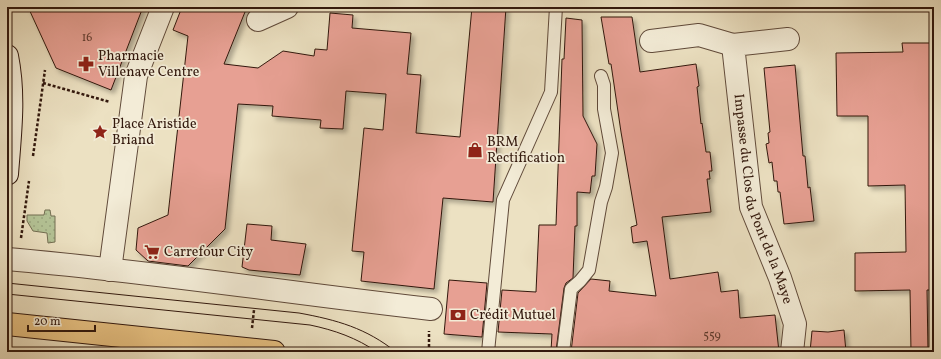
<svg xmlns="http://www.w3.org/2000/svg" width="941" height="359" viewBox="0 0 941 359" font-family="Vollkorn,serif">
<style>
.grass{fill:url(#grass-dots);stroke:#736e52}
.building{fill:#e7a093;stroke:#32180d;filter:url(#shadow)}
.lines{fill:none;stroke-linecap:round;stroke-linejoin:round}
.lane-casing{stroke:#604a3a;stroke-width:14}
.street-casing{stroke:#604a3a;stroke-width:24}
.secondary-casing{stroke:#32180d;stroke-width:24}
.primary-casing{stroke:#32180d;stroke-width:24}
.path{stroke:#32180d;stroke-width:2.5;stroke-dasharray:3 2;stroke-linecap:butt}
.lane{stroke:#f3ecd7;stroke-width:12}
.street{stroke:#f3ecd7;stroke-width:22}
.secondary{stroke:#f3ecd7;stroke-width:22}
.primary{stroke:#e6c081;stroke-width:22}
.tram{stroke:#32180d;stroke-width:1}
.labels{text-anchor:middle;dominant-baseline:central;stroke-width:3.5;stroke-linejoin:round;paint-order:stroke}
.number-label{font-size:12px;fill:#5f3a2e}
.poi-label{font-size:14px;fill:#32180d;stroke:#f3ecd7;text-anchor:start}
.street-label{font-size:14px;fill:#32180d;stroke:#f3ecd7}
</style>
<defs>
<pattern id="grass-dots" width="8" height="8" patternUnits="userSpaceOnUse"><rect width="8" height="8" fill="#b4c396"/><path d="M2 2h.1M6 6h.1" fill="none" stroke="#9ba780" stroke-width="1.8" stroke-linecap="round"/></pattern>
<filter id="shadow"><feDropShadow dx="3.5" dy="3.5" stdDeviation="2" flood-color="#0004"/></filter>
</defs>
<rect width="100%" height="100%" fill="#ece1c2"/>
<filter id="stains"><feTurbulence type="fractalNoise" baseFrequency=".005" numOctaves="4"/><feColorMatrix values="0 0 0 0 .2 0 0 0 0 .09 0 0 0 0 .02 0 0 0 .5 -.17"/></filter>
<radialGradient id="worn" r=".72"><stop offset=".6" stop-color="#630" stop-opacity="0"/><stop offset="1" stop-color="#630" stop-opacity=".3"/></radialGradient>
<path class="grass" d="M45,210H50L51,216H55V242L48,243L47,233L33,231L27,221V215H44Z"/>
<path class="building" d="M28,7H143L111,90L56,68Z
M182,7H247L224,64L258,68L283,51L314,56L315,49L327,50L330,13L353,15L352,28L411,33L407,74L421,75L416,133L460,137L472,7H506L493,202L443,198L434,289L361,281L364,252L352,251L364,128L383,130L386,94L346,91L343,129L320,128L321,120L272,116L273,106L238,104L225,229L188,266L148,261L136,250L138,228L168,215L188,36L173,30Z
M601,17H632L640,72L696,64L699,86L697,87L701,124L702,123L706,152H710L712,171H709L710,179H707L711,212L662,217L670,279L718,272L721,292L738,290L740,318L775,315L779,352H571L578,293L591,279L610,281L609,291L656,296L647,241L633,243L631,227L637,225L621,132L611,64H609Z
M566,18L582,20L583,116L597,144L595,176H592L590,193L577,192V226H575L573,278L566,283L564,288L556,351H551L552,334L498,332L502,290L536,292L539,225H556L562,59H564Z
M902,43H934V290H927L928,352H911L910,290L855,291V253L906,252L905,185L868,186V116H837L836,53L903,52Z
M795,65L803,156H805L808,188L810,187L814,221L784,224L780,192H778L777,181H774L772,162L769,163L766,144L769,143L768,133L770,132L764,68Z
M247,224L272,226L271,240L306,244L300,275L249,270L242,267Z
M449,280L487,283L482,337L444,334Z
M844,330L846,352H810L812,331L828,332Z"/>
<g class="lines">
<defs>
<path id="lane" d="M488,352L503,200L551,92L556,7
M563,352L571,289L580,281L589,270L601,202L606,187L612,153L604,109V85L601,76"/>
<g id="street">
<path d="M258,20L287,7"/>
<path id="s1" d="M788,39L733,45L751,207L780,278L795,324L792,352"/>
<path d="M651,41L699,35L733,45"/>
<path d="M7,259C149,271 289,293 431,309"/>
<path d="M110,270L136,76L163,7"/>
</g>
<path id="secondary" d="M7,56C15,96 10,134 7,174"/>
<path id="primary" d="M7,324L274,352"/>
</defs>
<use href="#lane" class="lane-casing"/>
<use href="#street" class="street-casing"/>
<use href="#secondary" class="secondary-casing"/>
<use href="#primary" class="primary-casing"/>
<path class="path" d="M43,83L110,102
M33,156L45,70
M21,238L29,181
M252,328L254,310
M429,352V331"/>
<use href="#lane" class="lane"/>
<use href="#street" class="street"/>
<use href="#secondary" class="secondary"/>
<use href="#primary" class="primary"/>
<path class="tram" d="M7,283L299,313C337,320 366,328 396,352
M7,294L310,325C334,330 357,338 377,352"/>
</g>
<defs>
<symbol id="pharmacy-bare" viewBox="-9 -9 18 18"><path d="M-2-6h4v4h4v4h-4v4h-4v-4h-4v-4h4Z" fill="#8f2418" stroke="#f3ecd7" stroke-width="2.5" paint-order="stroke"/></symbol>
<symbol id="sight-bare" viewBox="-9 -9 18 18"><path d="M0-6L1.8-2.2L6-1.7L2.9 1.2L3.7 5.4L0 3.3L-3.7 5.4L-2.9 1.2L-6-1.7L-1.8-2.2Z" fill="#8f2418" stroke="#f3ecd7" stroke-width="2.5" paint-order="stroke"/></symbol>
<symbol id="shop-bare" viewBox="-9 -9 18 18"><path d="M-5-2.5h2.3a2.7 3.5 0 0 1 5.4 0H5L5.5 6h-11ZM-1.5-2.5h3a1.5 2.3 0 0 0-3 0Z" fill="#8f2418" stroke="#f3ecd7" stroke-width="2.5" paint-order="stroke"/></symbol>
<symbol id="supermarket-bare" viewBox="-9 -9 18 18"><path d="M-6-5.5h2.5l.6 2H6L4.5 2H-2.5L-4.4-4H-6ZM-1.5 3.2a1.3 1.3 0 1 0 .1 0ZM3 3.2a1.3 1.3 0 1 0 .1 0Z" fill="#8f2418" stroke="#f3ecd7" stroke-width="2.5" paint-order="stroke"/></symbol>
<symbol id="bank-bare" viewBox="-9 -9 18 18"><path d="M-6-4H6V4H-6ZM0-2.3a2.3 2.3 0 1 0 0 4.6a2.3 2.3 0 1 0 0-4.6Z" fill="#8f2418" stroke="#f3ecd7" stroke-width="2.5" paint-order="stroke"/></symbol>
</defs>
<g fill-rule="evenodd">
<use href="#pharmacy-bare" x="75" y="53" width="22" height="22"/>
<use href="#sight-bare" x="89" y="121" width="22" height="22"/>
<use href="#shop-bare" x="464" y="139" width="22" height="22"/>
<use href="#supermarket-bare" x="141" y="241" width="22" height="22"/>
<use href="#bank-bare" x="447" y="304" width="22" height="22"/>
</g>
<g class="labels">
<g class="number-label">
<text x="87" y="38">16</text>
<text x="712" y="336">559</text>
</g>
<g class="poi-label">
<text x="98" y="56">Pharmacie<tspan x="98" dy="16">Villenave Centre</tspan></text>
<text x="112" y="124">Place Aristide<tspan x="112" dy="16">Briand</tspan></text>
<text x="487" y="142">BRM<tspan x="487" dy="16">Rectification</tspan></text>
<text x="164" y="252">Carrefour City</text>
<text x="470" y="315">Crédit Mutuel</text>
</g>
<g class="street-label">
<text stroke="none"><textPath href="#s1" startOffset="213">Impasse du Clos du Pont de la Maye</textPath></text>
</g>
</g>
<rect width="941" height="359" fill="none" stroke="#ece1c2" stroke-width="24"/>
<rect x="8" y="8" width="925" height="343" fill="none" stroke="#32180d" stroke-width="2"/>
<rect x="12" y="12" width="917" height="335" fill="none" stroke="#32180d"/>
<path d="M28 325v6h67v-6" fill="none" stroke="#32180d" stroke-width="2"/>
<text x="34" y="325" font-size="12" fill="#32180d" stroke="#f3ecd7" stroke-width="3" paint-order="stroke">20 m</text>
<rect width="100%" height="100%" filter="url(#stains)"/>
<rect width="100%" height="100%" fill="url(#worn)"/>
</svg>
